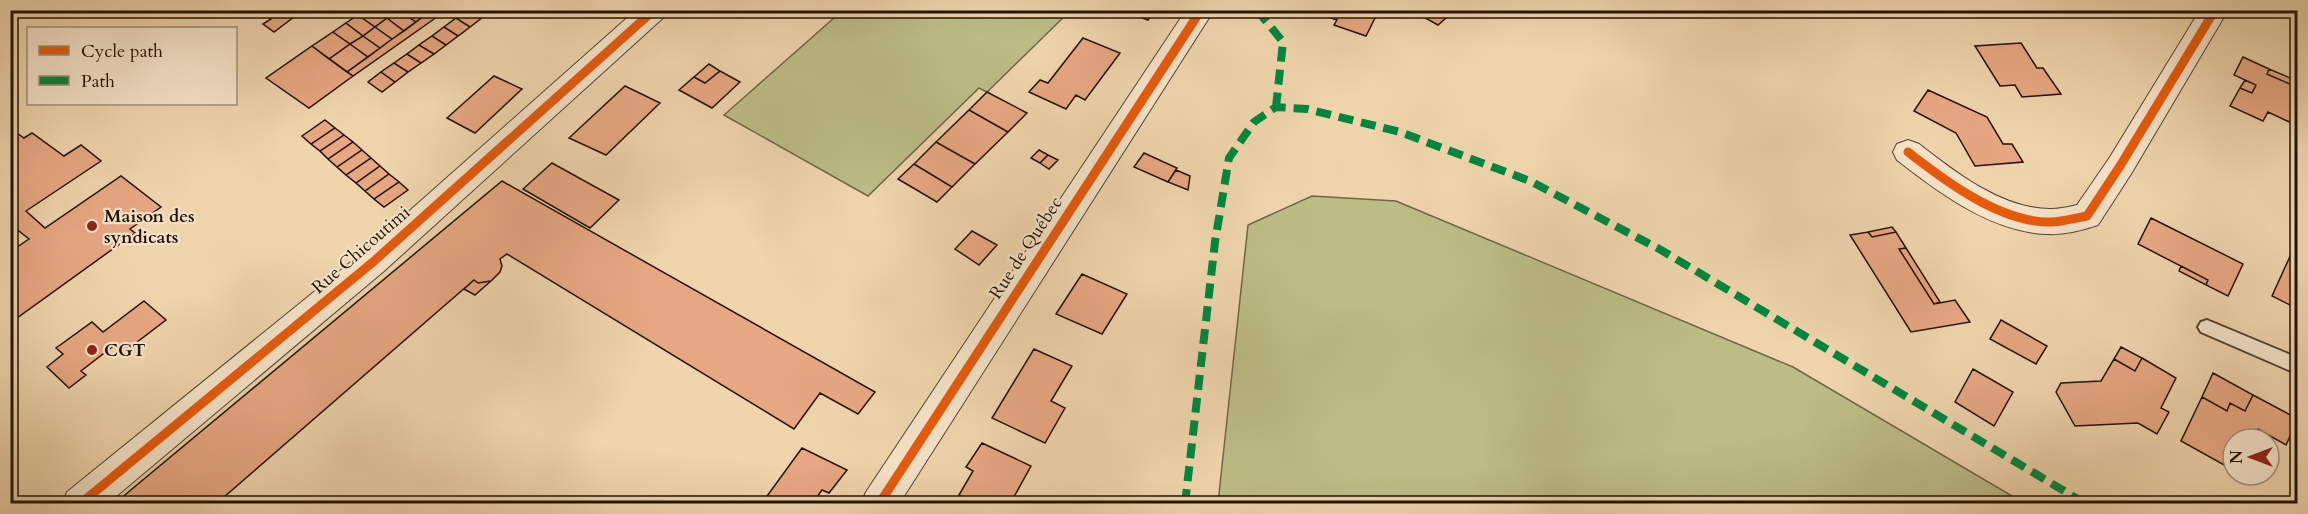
<svg xmlns="http://www.w3.org/2000/svg" width="2308" height="514" viewBox="0 0 2308 514" font-family="Cardo,serif">
<style>
.green{fill:#bcbc87;stroke:#6f6745;stroke-width:1.5}
.building{fill:#e7a782;stroke:#221203;stroke-width:1.5}
.lines{fill:none;stroke-linecap:round;stroke-linejoin:round}
.lane-casing{stroke:#55422d;stroke-width:4}
.street-casing{stroke:#55422d;stroke-width:2}
.lane{fill:#f5e3c9;fill-rule:evenodd}
.street{fill:#f5e3c9;fill-rule:evenodd}
.quiet{stroke:#00873e;stroke-width:8;stroke-dasharray:15 8;stroke-linecap:butt}
.cycleway-casing{stroke:#f5e3c9;stroke-width:13}
.cycleway{stroke:#e8590c;stroke-width:9}
.poi-dot{fill:#8f2418;stroke:#f5e3c9;stroke-width:2}
.labels{text-anchor:middle;dominant-baseline:central;stroke-width:4.5;stroke-linejoin:round;paint-order:stroke}
.poi-label{font-size:18px;font-weight:bold;fill:#221203;stroke:#f5e3c9;text-anchor:start}
.street-label{font-size:18px;fill:#221203;stroke:#f5e3c9}
</style>
<rect width="100%" height="100%" fill="#efd4ac"/>
<filter id="stains"><feTurbulence type="fractalNoise" baseFrequency=".00333" numOctaves="4"/><feColorMatrix values="0 0 0 0 .2 0 0 0 0 .09 0 0 0 0 .02 0 0 0 .5 -.17"/></filter>
<radialGradient id="worn" r=".72"><stop offset=".6" stop-color="#630" stop-opacity="0"/><stop offset="1" stop-color="#630" stop-opacity=".3"/></radialGradient>
<path class="green" d="M843,10L1070,11L987,92L979,88L868,196L724,115Z
M1312,196L1396,201L1793,367L2024,503H1218L1248,225Z"/>
<path class="building" d="M266,10H293L298,14L274,32L263,24L271,19L262,13Z
M365,10H375L387,18L375,27L358,15Z
M375,10H398L387,18Z
M399,10L416,22L404,31L387,18Z
M415,10H432L416,22L407,16Z
M432,10L444,12L353,76L347,72Z
M466,10H476L483,17L470,27L456,18Z
M1120,10H1155L1148,20Z
M1317,10H1365L1363,14L1375,18L1366,36L1334,25L1337,20L1316,13Z
M1411,10H1455L1438,25Z
M358,15L375,27L363,36L346,23Z
M387,18L404,31L392,39L375,27Z
M456,18L470,27L458,36L444,27Z
M346,23L363,36L350,44L333,32Z
M375,27L392,39L380,48L363,36Z
M444,27L458,36L446,45L432,36Z
M333,32L350,44L329,59L312,46Z
M363,36L380,48L368,57L350,44Z
M432,36L446,45L434,54L419,45Z
M1083,38L1120,53L1085,100L1076,95L1066,109L1029,92L1040,80L1048,83Z
M2021,43L2037,68H2043L2061,94L2022,97L2015,85L2000,86L1975,46Z
M350,44L368,57L347,72L329,59Z
M419,45L434,54L421,63L407,54Z
M312,46L353,76L309,108L266,78Z
M407,54L421,63L408,72L394,63Z
M2243,57L2269,69L2267,74L2292,85L2295,80L2298,82V126L2268,112L2263,121L2230,106L2240,88L2252,93L2256,85L2234,75Z
M394,63L408,72L395,82L381,72Z
M709,64L720,71L705,83L694,77Z
M2269,69L2295,80L2292,85L2267,74Z
M720,71L740,82L712,108L679,90L694,77L705,83Z
M381,72L395,82L382,92L368,82Z
M494,76L522,89L475,133L447,118Z
M2245,80L2256,85L2252,93L2240,88Z
M625,86L660,103L606,155L569,138Z
M1928,90L1987,117L2003,144H2012L2023,162L1975,166L1956,133L1914,111Z
M987,92L1027,113L1008,132L969,110Z
M969,110L1008,132L975,164L936,142Z
M325,120L335,128L311,144L302,136Z
M10,128L24,138L32,133L64,156L81,145L101,161L26,211L45,228L121,176L161,207L130,229L135,233L10,323V252L29,239L10,224Z
M335,128L344,135L320,151L311,144Z
M344,135L353,142L328,159L320,151Z
M353,142L362,150L337,167L328,159Z
M936,142L975,164L952,187L914,164Z
M362,150L371,158L346,175L337,167Z
M1039,150L1048,155L1040,163L1031,158Z
M1144,153L1177,168L1168,182L1134,167Z
M1048,155L1058,160L1049,169L1040,163Z
M371,158L380,166L356,183L346,175Z
M552,163L619,200L590,228L523,189Z
M914,164L952,187L937,202L898,179Z
M380,166L389,174L365,191L356,183Z
M1176,170L1190,176L1188,190L1168,182Z
M389,174L399,182L374,199L365,191Z
M502,181L875,392L858,414L820,393L794,429L507,254L500,259L502,266L500,272L491,281L478,283L474,280L216,504H114Z
M399,182L408,190L384,207L374,199Z
M2151,218L2243,264L2228,296L2206,285L2208,280L2138,244Z
M1892,227L1896,232L1872,237L1868,232Z
M972,231L997,245L979,265L955,249Z
M1868,232L1872,237L1896,232L1906,248L1899,249L1934,304L1955,300L1970,322L1911,332L1850,235Z
M1906,248L1940,302L1934,304L1899,249Z
M2292,252L2298,254V309L2272,296Z
M2181,266L2208,280L2206,285L2179,271Z
M1082,274L1127,294L1102,334L1056,314Z
M474,280L478,283L491,281L475,295L464,289Z
M144,301L166,320L124,352L116,344L81,371L86,375L69,388L47,367L63,354L56,348L92,322L103,332Z
M2001,320L2047,346L2036,364L1990,339Z
M2121,347L2142,358L2135,371L2114,359Z
M1034,349L1072,366L1051,401L1065,408L1045,443L992,418Z
M2142,358L2176,378L2161,408L2169,412L2157,434L2138,423L2075,426L2056,392L2061,383L2101,381L2114,359L2135,371Z
M1973,369L2013,392L1994,426L1955,402Z
M2213,373L2253,395L2245,411L2230,403L2227,411L2202,397Z
M2253,395L2298,419L2286,445L2258,429L2253,439L2247,436L2245,439H2233V470L2181,441L2202,397L2227,411L2230,403L2245,411Z
M982,443L1031,466L1010,504H977L959,495L973,471L966,467Z
M802,448L847,470L829,493L822,490L812,504L762,503Z"/>
<g class="lines">
<defs>
<path id="lane" d="M2207,320L2298,358V374L2201,332L2198,327L2201,322Z"/>
<path id="street" d="M636,10H667L664,17L384,271L107,504H62L67,492L362,253Z
M1186,10H1214L899,504H861L866,492Z
M2200,10H2228L2131,174L2098,225C2083,230 2064,235 2048,234C1993,233 1939,193 1897,160L1893,152L1897,144L1908,140L1919,144C1955,172 2002,209 2050,209C2059,209 2069,207 2077,205L2110,157Z"/>
</defs>
<use href="#lane" class="lane-casing"/>
<use href="#street" class="street-casing"/>
<use href="#lane" class="lane"/>
<use href="#street" class="street"/>
<path class="quiet" d="M1257,10L1283,42L1276,107
M1185,504L1215,242L1229,158L1254,122L1276,107L1307,109L1400,132L1530,181L1661,250L2086,504"/>
<defs>
<path id="cycleway" d="M1908,152C1945,181 2001,223 2051,222C2063,222 2075,218 2087,216L2120,166L2215,10
M80,504L373,262L654,10
M879,504L1201,10"/>
</defs>
<use href="#cycleway" class="cycleway-casing"/>
<use href="#cycleway" class="cycleway"/>
</g>
<g class="poi-dot">
<circle cx="92" cy="226" r="6"/>
<circle cx="92" cy="350" r="6"/>
</g>
<g class="labels">
<g class="poi-label">
<text x="104" y="216">Maison des<tspan x="104" dy="21">syndicats</tspan></text>
<text x="104" y="350">CGT</text>
</g>
<g class="street-label">
<text transform="translate(1026 248) rotate(-57)">Rue de Québec</text>
<text transform="translate(361 250) rotate(-41)">Rue Chicoutimi</text>
</g>
</g>
<rect width="2308" height="514" fill="none" stroke="#efd4ac" stroke-width="36"/>
<rect x="12" y="12" width="2284" height="490" fill="none" stroke="#221203" stroke-width="3"/>
<rect x="18" y="18" width="2272" height="478" fill="none" stroke="#221203" stroke-width="1.5"/>
<rect x="27" y="27" width="210" height="78" fill="#f5e3c9" stroke="#a18f7a" stroke-width="1.5"/>
<rect x="39" y="46" width="30" height="9" fill="#e8590c" stroke="#a18f7a" stroke-width="1.5"/>
<text x="81" y="57" font-size="18" fill="#221203">Cycle path</text>
<rect x="39" y="76" width="30" height="9" fill="#00873e" stroke="#a18f7a" stroke-width="1.5"/>
<text x="81" y="87" font-size="18" fill="#221203">Path</text>
<g transform="translate(2251 457) rotate(270)"><circle r="28" fill="#f5e3c9" stroke="#a18f7a" stroke-width="1.5"/>
<path d="M0-4.5L10 22L0 15L-10 22Z" fill="#8f2418"/>
<text y="-9" font-size="16" font-weight="bold" text-anchor="middle" fill="#221203">N</text>
</g>
<rect width="100%" height="100%" filter="url(#stains)"/>
<rect width="100%" height="100%" fill="url(#worn)"/>
</svg>
